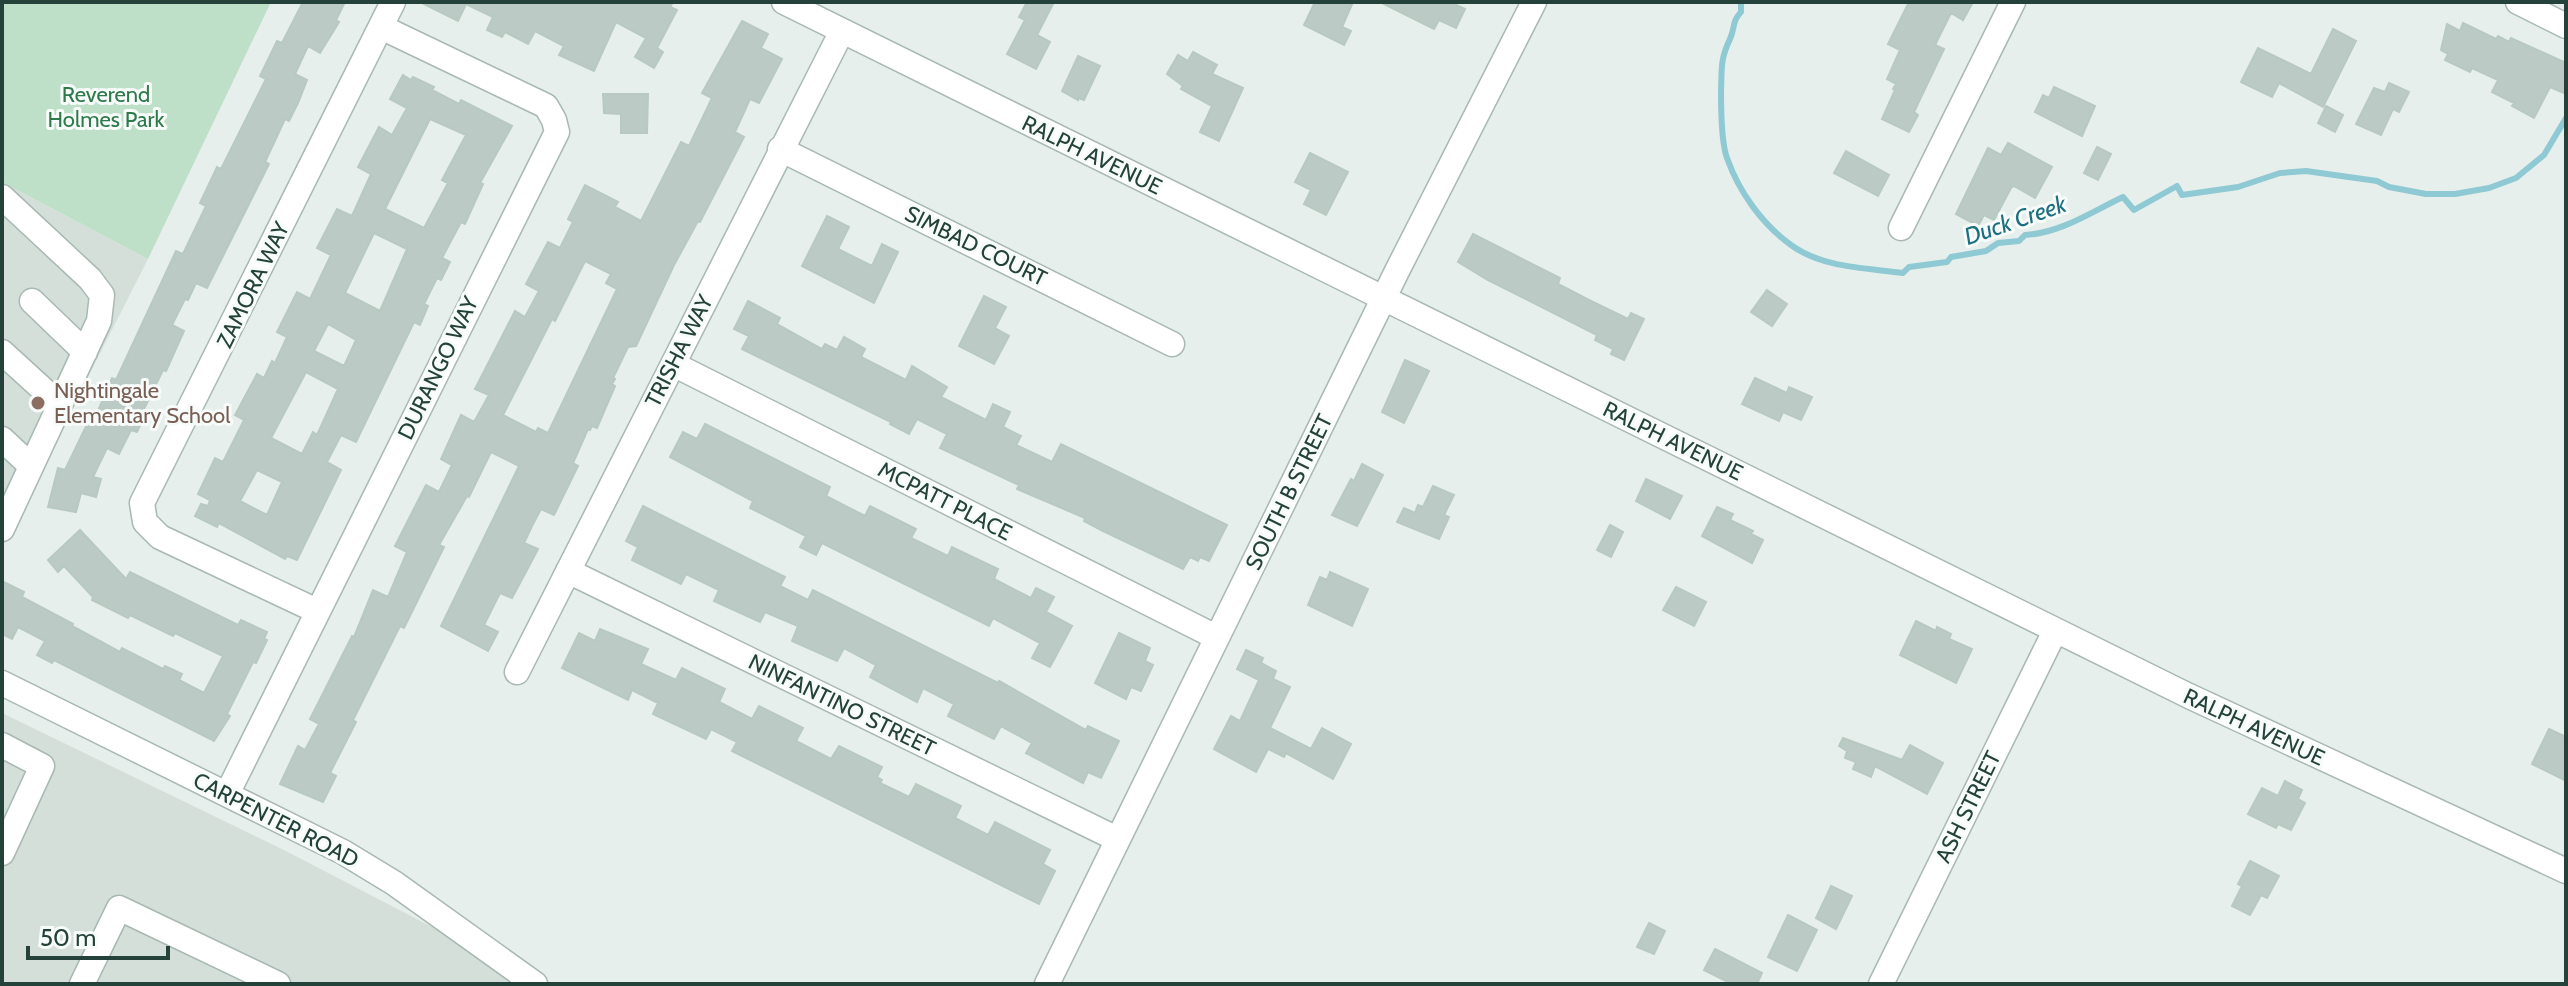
<svg xmlns="http://www.w3.org/2000/svg" width="2568" height="986" viewBox="0 0 2568 986" font-family="Cabin,sans-serif">
<style>
.built{fill:#d4dfda}
.green{fill:#bfe0c8}
.lines{fill:none;stroke-linecap:round;stroke-linejoin:round}
.stream{stroke:#8ec9d4;stroke-width:6}
.building{fill:#bbcac4;stroke:#b8c9c2;stroke-width:2;fill-rule:evenodd}
.minor-casing{stroke:#a8b8b2;stroke-width:27}
.minor{stroke:#fff;stroke-width:24}
.education-dot{fill:#8d6e63;stroke:#f7fbf9;stroke-width:3}
.labels{text-anchor:middle;dominant-baseline:central;stroke-width:6;stroke-linejoin:round;paint-order:stroke}
.park-label{font-size:22px;fill:#2d7a4b;stroke:#f7fbf9}
.street-label{font-size:22px;fill:#24423a;stroke:#f7fbf9}
.education-label{font-size:22px;fill:#785e54;stroke:#f7fbf9;text-anchor:start}
.water-label{font-size:24px;font-style:italic;fill:#1c6f80;stroke:#f7fbf9}
</style>
<rect width="100%" height="100%" fill="#e6efeb"/>
<path class="built" d="M2,182L148,259L2,546Z
M2,713L284,850L542,984H2Z"/>
<path class="green" d="M2,2H271L148,259L2,182Z"/>
<g class="lines">
<path class="stream" d="M1741,2V12C1732,21 1735,28 1730,39C1720,60 1722,68 1721,91C1721,109 1721,142 1727,158C1739,192 1762,224 1791,245C1822,268 1867,268 1903,273L1909,267L1947,262L1951,257L1986,251L1998,243L2019,241L2025,235C2061,233 2091,212 2123,197L2134,210L2177,186L2182,195L2238,187L2280,173L2306,171L2377,181L2389,187L2426,194H2455L2489,188L2516,178L2544,155L2566,118"/>
</g>
<path class="building" d="M303,2H345L336,20L339,22L320,53L308,46L295,74L307,80L298,103L289,121L285,119L265,162L269,164L207,288L196,283L188,300L185,299L172,325L184,331L166,371L163,370L142,413L145,414L137,432L131,430L119,454L107,448L93,477L101,479L96,497L81,493L76,512L48,507L58,468L65,470L90,418L94,420L112,378L116,380L176,251L183,254L206,206L200,203L217,167L221,169L266,79L260,76L277,41L282,43Z
M420,2H673L670,7L677,10L657,48L663,52L654,68L635,57L646,38L616,22L594,71L559,55L564,46L535,31L528,44L505,32L502,37L487,30L493,17L466,4L458,21Z
M1027,2H1054L1037,35L1050,42L1036,69L1007,54L1025,20L1019,17Z
M1315,2H1353L1342,27L1351,31L1344,45L1304,25Z
M1380,2H1450L1465,9L1456,28L1439,20L1434,29Z
M1909,2H1973L1963,20L1951,13L1935,45L1944,49L1914,112L1918,115L1909,132L1882,119L1895,90L1893,89L1896,84L1887,79L1900,50L1888,44Z
M742,21L768,34L761,48L782,59L759,103L750,99L735,132L744,137L700,222L698,221L674,265L636,346L628,347L613,378L615,379L612,384L615,386L597,428L592,426L590,430L588,429L573,463L578,466L554,515L541,509L532,526L524,543L538,549L528,568L512,598L500,593L484,625L498,632L488,651L441,626L519,466L491,452L469,497L467,496L439,545L444,547L404,628L400,626L353,720L356,722L330,773L336,776L323,802L280,784L298,746L305,750L319,724L310,719L352,636L354,637L373,590L388,597L407,552L395,546L426,485L439,492L452,465L441,459L461,415L474,422L489,395L475,389L515,311L525,317L539,291L526,284L548,242L560,248L573,222L568,219L585,185L618,202L615,207L641,221L681,142L689,146L712,98L702,93ZM585,261L611,274L606,283L617,289L548,433L538,428L536,432L503,415L552,319L555,321Z
M2463,23L2496,39L2498,36L2509,42L2511,38L2566,63V94L2550,87L2534,118L2512,106L2514,103L2492,92L2498,80L2472,68L2470,72L2445,60L2448,54L2441,50L2447,24L2460,31Z
M2333,29L2356,41L2323,107L2279,83L2272,97L2241,82L2258,48L2311,74Z
M1193,52L1217,65L1212,74L1243,88L1219,141L1200,132L1212,106L1181,89L1183,86L1167,74L1178,55L1188,61Z
M1078,56L1100,66L1084,100L1078,98V100L1062,91Z
M403,75L411,80L413,77L434,87L432,90L459,104L461,100L512,126L480,183L483,184L465,224L461,222L442,258L450,262L441,280L437,278L424,304L428,306L420,325L414,322L356,442L341,435L327,462L341,470L297,560L287,556L285,559L219,523L217,527L195,516L201,504L208,506L210,500L198,494L215,458L223,462L244,420L235,415L257,374L264,378L272,361L275,363L287,337L277,332L297,292L310,299L331,255L317,248L337,209L352,216L371,174L358,167L379,127L392,135L407,108L390,99ZM430,119L466,135L442,180L448,183L424,228L385,209ZM374,233L407,249L380,311L345,293ZM328,324L356,340L344,366L314,351ZM306,372L338,389L317,435L313,432L302,454L271,438ZM257,470L282,482L267,515L240,501Z
M2389,83L2409,92L2399,112L2393,109L2381,135L2356,124L2374,88L2385,92Z
M2054,87L2095,106L2082,136L2035,112L2043,95L2049,98Z
M603,94H648L647,133H621V114L604,113Z
M2326,106L2343,115L2335,132L2318,123Z
M2008,143L2052,167L2035,198L2014,186L2011,188L1994,220L1984,215L1978,226L1956,214L1988,148L2001,155Z
M2097,147L2111,154L2098,180L2084,173Z
M1846,151L1889,175L1878,196L1834,173Z
M1310,153L1348,172L1326,215L1304,204L1311,190L1295,182Z
M827,216L849,227L838,249L872,266L882,244L898,252L874,303L802,266Z
M1473,234L1560,278L1558,284L1589,300L1628,319L1631,313L1644,319L1624,360L1611,354L1613,349L1595,340L1597,335L1488,280L1458,262Z
M1767,290L1787,304L1772,326L1751,312Z
M984,296L1006,307L995,328L1009,336L994,364L959,346Z
M748,301L780,318L777,324L822,349L825,344L837,350L844,337L865,349L861,357L906,380L912,366L947,387L941,397L986,420L993,404L1010,412L1003,427L1021,436L1016,445L1052,462L1061,444L1227,525L1209,561L1200,557L1198,561L1190,557L1183,569L1103,531L1084,521L1085,518L1017,489L1019,485L940,448L947,434L917,419L909,434L890,424L891,422L742,349L749,336L734,329Z
M1405,360L1429,371L1404,423L1382,412Z
M1755,378L1787,393L1789,387L1812,397L1801,420L1783,412L1779,421L1742,404Z
M705,424L830,487L826,496L865,516L870,506L916,529L911,538L948,556L952,547L998,569L994,579L1031,598L1036,588L1054,597L1046,612L1072,626L1050,667L1032,658L1040,643L993,618L989,626L822,543L816,555L800,547L806,536L750,508L753,501L670,457L683,432L697,439Z
M1362,464L1383,475L1357,526L1332,515L1351,479L1354,481Z
M1646,479L1682,496L1670,519L1636,501Z
M1433,486L1454,495L1444,515L1449,517L1439,539L1397,522L1404,508L1415,513L1418,505L1423,507Z
M643,506L785,577L780,586L808,600L813,590L998,683L999,681L1086,730L1088,726L1119,741L1101,778L1088,772L1083,783L1026,753L1032,743L1001,726L994,739L948,716L954,704L923,688L917,702L870,677L876,665L844,648L837,661L792,641L798,626L765,612L760,622L714,601L719,590L686,574L681,584L632,560L638,547L626,541Z
M1717,507L1733,514L1730,520L1753,531L1751,534L1763,540L1752,563L1702,536Z
M1610,525L1623,532L1611,557L1597,550Z
M80,530L126,579L130,572L238,625L241,620L267,632L264,639L267,640L256,663L253,662L227,714L230,716L214,741L54,660L52,663L37,655L45,641L18,627L12,639L2,634V581L24,592L22,597L73,624L72,626L120,652L122,648L163,669L165,666L182,674L179,680L204,693L223,656L175,633L173,636L130,615L128,618L92,600L93,597L64,566L58,572L48,560Z
M1330,572L1368,589L1352,626L1308,605L1320,577L1327,580Z
M1676,587L1706,602L1694,626L1663,610Z
M1916,621L1936,631L1937,627L1951,634L1949,639L1972,649L1956,683L1900,655Z
M600,629L648,649L641,664L676,680L682,668L725,689L719,702L752,719L759,706L803,728L796,741L831,759L839,746L882,767L877,777L882,780L880,783L909,797L916,784L961,806L955,818L988,835L995,822L1050,850L1043,864L1055,871L1039,904L732,751L737,742L711,729L706,739L653,714L658,703L632,690L628,700L562,668L579,633L595,641Z
M1119,633L1150,648L1145,661L1153,665L1141,691L1131,687L1126,699L1095,683Z
M1246,650L1263,658L1261,663L1276,671L1273,679L1290,687L1270,728L1311,749L1322,728L1351,744L1333,779L1286,753L1284,757L1268,749L1256,772L1214,749L1231,716L1240,721L1259,680L1237,669Z
M2549,729L2566,737V781L2532,764Z
M1843,738L1902,760L1910,745L1943,763L1927,794L1875,766L1871,777L1853,769L1856,762L1845,758L1847,751L1839,746Z
M2285,781L2302,790L2298,799L2305,803L2291,830L2278,824L2276,828L2248,814L2262,788L2278,796Z
M2250,861L2279,876L2267,898L2261,895L2250,915L2232,906L2242,886L2238,884Z
M1831,886L1852,896L1836,929L1816,918Z
M1788,915L1817,930L1797,971L1768,957Z
M1649,923L1665,931L1654,954L1637,947Z
M1715,949L1762,973L1757,984H1732L1704,970Z"/>
<g class="lines">
<defs>
<path id="minor" d="M784,2L2189,696L2566,871
M2518,2L2566,26
M780,149L1172,344
M2,197L90,279L102,295L99,321L2,529
M1901,228L2013,2
M32,301L85,352
M2,352L60,405
M673,364L1216,637
M2,439L31,466
M568,571L1117,839
M317,611L160,537L145,522L142,503L393,2
M517,672L842,31
M2,683L343,852L394,883L535,984
M2,745L42,766L2,853
M227,794L557,132L554,120L546,106L381,27
M82,984L119,908L278,984
M1047,984L1397,271L1534,2
M1881,984L2055,631"/>
</defs>
<use href="#minor" class="minor-casing"/>
<use href="#minor" class="minor"/>
</g>
<circle class="education-dot" cx="38" cy="403" r="8"/>
<g class="labels">
<g class="park-label">
<text x="106" y="94">Reverend<tspan x="106" dy="25">Holmes Park</tspan></text>
</g>
<g class="street-label">
<text transform="translate(1092 155) rotate(26)">RALPH AVENUE</text>
<text transform="translate(976 246) rotate(26)">SIMBAD COURT</text>
<text transform="translate(253 285) rotate(-64)">ZAMORA WAY</text>
<text transform="translate(679 351) rotate(-63)">TRISHA WAY</text>
<text transform="translate(438 368) rotate(-64)">DURANGO WAY</text>
<text transform="translate(1673 441) rotate(26)">RALPH AVENUE</text>
<text transform="translate(1289 492) rotate(-64)">SOUTH B STREET</text>
<text transform="translate(945 501) rotate(27)">MCPATT PLACE</text>
<text transform="translate(842 705) rotate(26)">NINFANTINO STREET</text>
<text transform="translate(2254 727) rotate(25)">RALPH AVENUE</text>
<text transform="translate(1968 807) rotate(-64)">ASH STREET</text>
<text transform="translate(276 820) rotate(27)">CARPENTER ROAD</text>
</g>
<g class="education-label">
<text x="54" y="390">Nightingale<tspan x="54" dy="25">Elementary School</tspan></text>
</g>
<g class="water-label">
<text transform="translate(2015 220) rotate(-19)">Duck Creek</text>
</g>
</g>
<rect width="2568" height="986" fill="none" stroke="#24423a" stroke-width="8"/>
<path d="M28 946v12h140v-12" fill="none" stroke="#24423a" stroke-width="4"/>
<text x="40" y="946" font-size="24" fill="#24423a" stroke="#f7fbf9" stroke-width="6" paint-order="stroke">50 m</text>
</svg>
